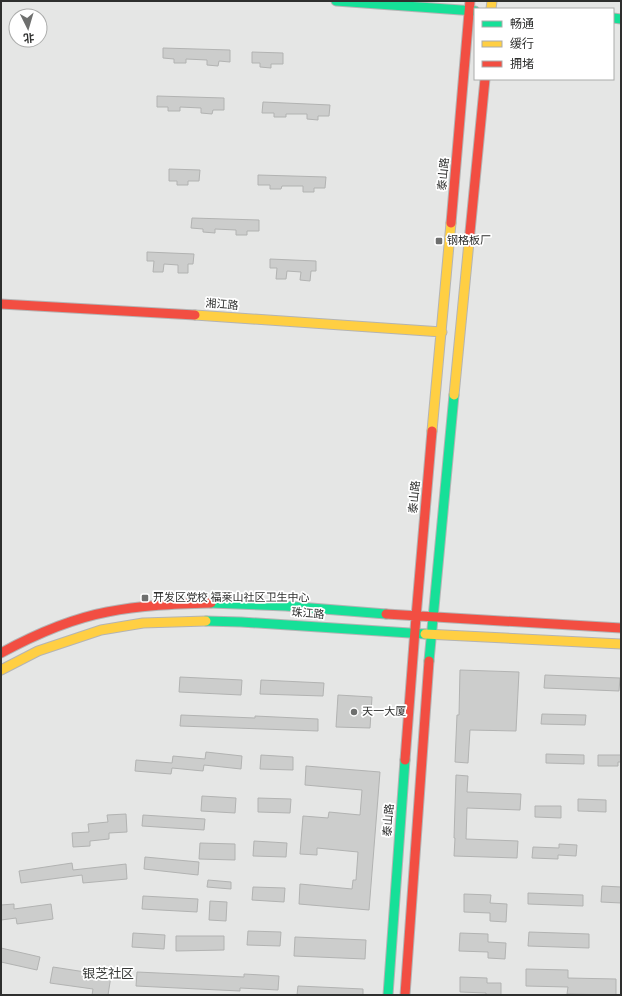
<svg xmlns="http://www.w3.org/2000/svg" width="622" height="996" viewBox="0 0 622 996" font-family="Overpass,'Noto Sans SC',sans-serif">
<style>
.building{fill:#cccdcc;stroke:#b2b3b2}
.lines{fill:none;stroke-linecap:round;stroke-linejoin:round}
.fast-casing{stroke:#b4b4b4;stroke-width:11}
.slow-casing{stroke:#b4b4b4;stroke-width:11}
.jam-casing{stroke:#b4b4b4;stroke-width:11}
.fast{stroke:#16e098;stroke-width:9}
.slow{stroke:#ffcf43;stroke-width:9}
.jam{stroke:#f24e42;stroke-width:9}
.poi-dot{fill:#6e6f6e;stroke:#fff;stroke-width:1.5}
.labels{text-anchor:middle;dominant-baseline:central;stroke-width:3.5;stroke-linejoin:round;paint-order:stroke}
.street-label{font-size:11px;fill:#2e2f2e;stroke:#fff}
.poi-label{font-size:11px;fill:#2e2f2e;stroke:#fff;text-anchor:start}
.quarter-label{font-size:13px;fill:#383b39;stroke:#fff}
</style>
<rect width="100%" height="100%" fill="#e5e6e5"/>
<path class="building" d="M163,48L230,50V62L219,61L218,66L207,65V60L186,59V63H174V59L163,58Z
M252,52L283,53V64H271V68L260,67V63H252Z
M157,96L224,98V110H213L212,114L201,113V108L180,107V111H168V107H157Z
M263,102L330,105L329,116H318V120L307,119V114H286V117H274V113H262Z
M169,169L200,170L199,181H188V185H177V181H169Z
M258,175L326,177L325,188H314V192H303V186H282L281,189H270V185H258Z
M192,218L259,220V231H247V235H236V230L215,229V233L203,232V229L191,228Z
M147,252L194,254L193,264H188V273H178V265L164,264L163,272H153L154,261H147Z
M270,259L316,261V271H311L310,281L300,280L301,272L287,271L286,279H276L277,268H270Z
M460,670L519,672L516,731L470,730L468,763L455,762L457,715H459Z
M545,675L620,678L619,691L544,688Z
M180,677L242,680L241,695L179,692Z
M261,680L324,683L323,696L260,694Z
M338,695L372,697L370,728L336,727Z
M542,714L586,715L585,725L541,724Z
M181,715L255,718V716L318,719V731L180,726Z
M206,752L242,756L241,769L204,765L203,771L172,768L171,774L135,771L136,760L172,763L173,756L205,759Z
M546,754L584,755V764L546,763Z
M261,755L293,757V770L260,769Z
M598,755H621V762H618V766H598Z
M306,766L380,772L369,910L299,904L300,884L352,889L353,880H356L358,852L317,848V855L300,854L303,816L328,818L329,812L360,815L362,790L305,785Z
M456,775L468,776L467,792L521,794L520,810L467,808L466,839L518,841L517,858L454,856L455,838H454Z
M202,796L236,798L235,813L201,811Z
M258,798L291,799L290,813L258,812Z
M578,799L606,800V812L578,811Z
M535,806H561V818L535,817Z
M126,814L127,832L109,833V839L90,841V846L73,847L72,833L89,832L88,824L108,822L107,815Z
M143,815L205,819L204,830L142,826Z
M254,841L287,843L286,857L253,856Z
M200,843L235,844V860L199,859Z
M559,844L577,845L576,856L558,855V859L532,858L533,847L559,848Z
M145,857L199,862L198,875L144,869Z
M72,863L73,870L126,864L127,879L83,883L82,875L21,883L19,871Z
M208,880L231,882V889L207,887Z
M602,886L621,887V903L601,902Z
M253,887L285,888L284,902L252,900Z
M528,893L583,895V906L528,904Z
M464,894L491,895L490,903L507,904L506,922L490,921V913L464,912Z
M143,896L198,899L197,912L142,909Z
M210,901L227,902L226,921L209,920Z
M14,904V909L51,904L53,919L17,924L16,918L1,920V905Z
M248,931L281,932L280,946L247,945Z
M529,932L589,934V948L528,946Z
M133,933L165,935L164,949L132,947Z
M460,933L488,934V942L506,943L505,959L488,958V952L459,951Z
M176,936H224V950L176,951Z
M295,937L366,940L365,959L294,956Z
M1,948L40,957L37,970L1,962Z
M53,967L111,976L108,995H92L93,989L50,983Z
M526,969L568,970V978L616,979V995L567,994L568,987L526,986Z
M137,972L244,977V974L279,976L278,990L240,988V991L136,986Z
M460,977L487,978V983H501V995H486V993L460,992Z
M298,986L363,989V995H297Z"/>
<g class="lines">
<defs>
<path id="fast" d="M336,1L475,11
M613,18L621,19
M211,603L286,606L386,614
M206,621L241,622L425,634
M429,661L454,395
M388,995L405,760"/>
<path id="slow" d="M491,9L492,1
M195,315L442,332
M454,395L469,242
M432,431L451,223
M425,634L621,644
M1,670L38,651L101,630L143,623L206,621"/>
<path id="jam" d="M451,223L470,1
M469,242L485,79
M1,304L195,315
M386,614L621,628
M1,653C34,635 70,619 107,612C141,605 176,604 211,603
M405,760L416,617L432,431
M405,995L429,661"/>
</defs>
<use href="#fast" class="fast-casing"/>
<use href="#slow" class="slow-casing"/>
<use href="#jam" class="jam-casing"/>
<use href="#fast" class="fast"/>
<use href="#slow" class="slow"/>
<use href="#jam" class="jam"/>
</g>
<g class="poi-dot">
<rect x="435" y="237" width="8" height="8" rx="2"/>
<rect x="141" y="594" width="8" height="8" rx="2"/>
<circle cx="354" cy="712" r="4"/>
</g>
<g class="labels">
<g class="street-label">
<text transform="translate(444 174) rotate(-85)">泰山路</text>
<text transform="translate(222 305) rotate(4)">湘江路</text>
<text transform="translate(415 497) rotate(-85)">泰山路</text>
<text transform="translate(308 614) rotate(4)">珠江路</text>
<text transform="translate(389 820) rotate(-86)">泰山路</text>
</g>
<g class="poi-label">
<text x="447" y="241">钢格板厂</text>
<text x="153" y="598">开发区党校 福莱山社区卫生中心</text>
<text x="362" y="712">天一大厦</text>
</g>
<g class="quarter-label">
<text x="108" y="975">银芝社区</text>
</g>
</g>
<rect width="622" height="996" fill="none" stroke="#2e2f2e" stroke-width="4"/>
<rect x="474" y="8" width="140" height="72" fill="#ffffff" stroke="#abacab"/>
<rect x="482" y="21" width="20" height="6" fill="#16e098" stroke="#abacab"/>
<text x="510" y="28" font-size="12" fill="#2e2f2e">畅通</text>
<rect x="482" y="41" width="20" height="6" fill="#ffcf43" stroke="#abacab"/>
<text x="510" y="48" font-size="12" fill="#2e2f2e">缓行</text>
<rect x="482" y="61" width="20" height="6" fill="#f24e42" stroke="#abacab"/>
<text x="510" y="68" font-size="12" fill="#2e2f2e">拥堵</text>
<g transform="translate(28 28) rotate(175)"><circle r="19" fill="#ffffff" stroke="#abacab"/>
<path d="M0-3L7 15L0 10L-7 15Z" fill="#6e6f6e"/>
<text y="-6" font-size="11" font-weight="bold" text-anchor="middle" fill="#2e2f2e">北</text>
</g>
</svg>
